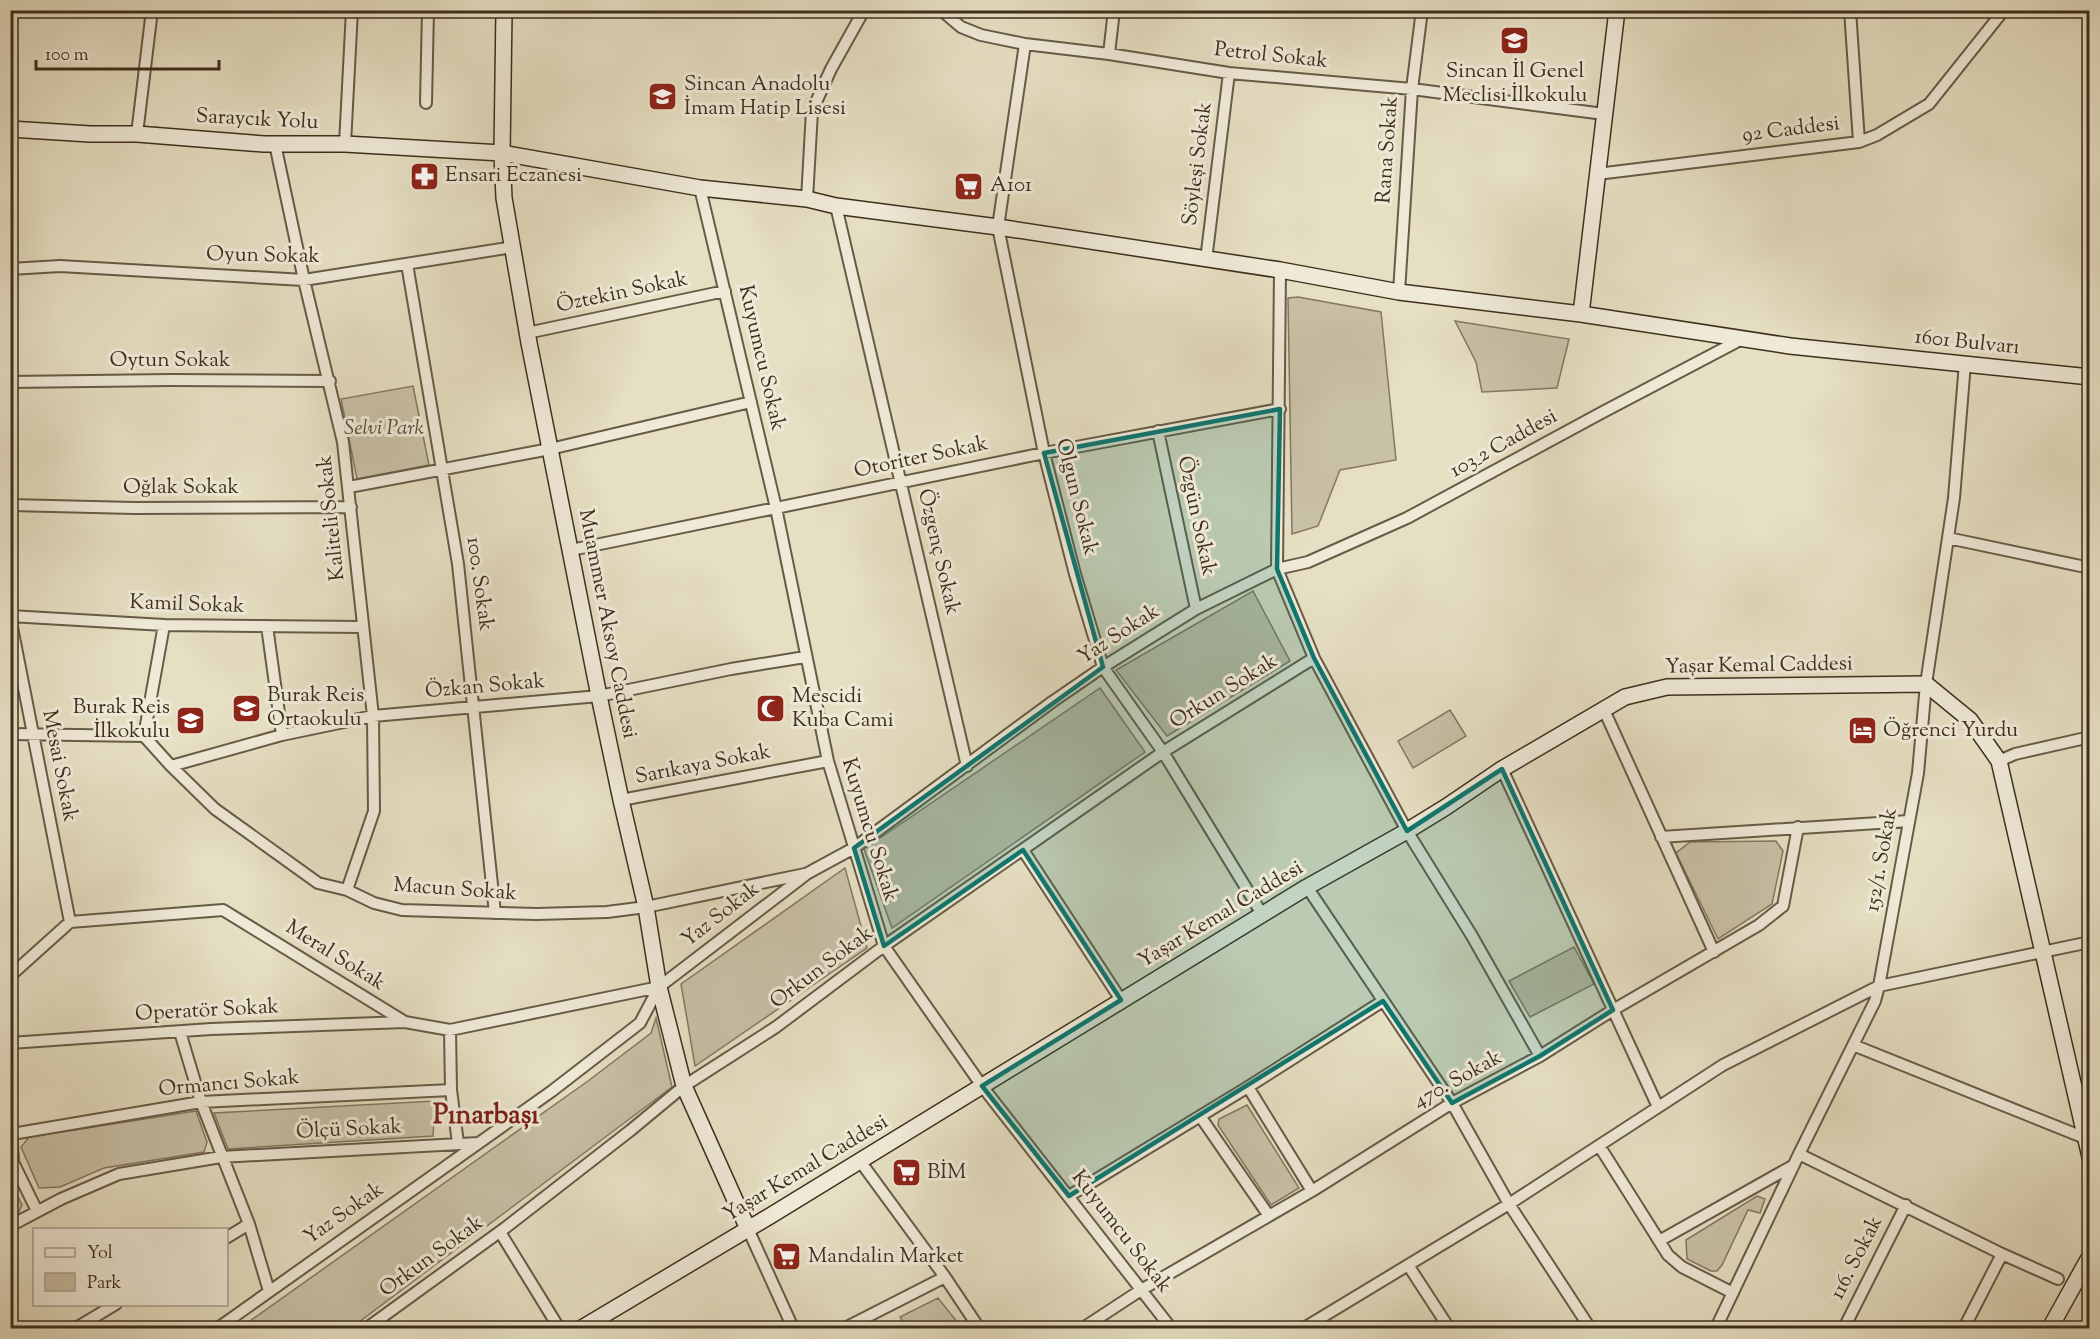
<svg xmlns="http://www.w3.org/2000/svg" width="2100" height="1339" viewBox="0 0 2100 1339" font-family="'Sorts Mill Goudy',serif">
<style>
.green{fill:#c9c1a7;stroke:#847862;stroke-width:1.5}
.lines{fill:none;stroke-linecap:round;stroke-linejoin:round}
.street-casing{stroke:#685b46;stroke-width:14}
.secondary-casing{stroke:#3e2f1c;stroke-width:18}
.street{stroke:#efead8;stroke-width:10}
.secondary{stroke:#efead8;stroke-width:15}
.marked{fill:#0f766e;fill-opacity:0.2;stroke:#0f766e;stroke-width:4.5;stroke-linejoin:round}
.labels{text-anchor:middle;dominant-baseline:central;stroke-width:6;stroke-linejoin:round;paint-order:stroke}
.street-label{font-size:21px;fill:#3e2f1c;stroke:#efead8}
.poi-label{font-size:21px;fill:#3e2f1c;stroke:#efead8;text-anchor:start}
.park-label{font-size:21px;font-style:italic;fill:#5a4c38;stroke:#efead8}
.district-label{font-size:27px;font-weight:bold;fill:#7a1f14;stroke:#efead8}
</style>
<rect width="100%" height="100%" fill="#e6dfc3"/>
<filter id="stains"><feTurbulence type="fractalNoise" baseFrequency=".00333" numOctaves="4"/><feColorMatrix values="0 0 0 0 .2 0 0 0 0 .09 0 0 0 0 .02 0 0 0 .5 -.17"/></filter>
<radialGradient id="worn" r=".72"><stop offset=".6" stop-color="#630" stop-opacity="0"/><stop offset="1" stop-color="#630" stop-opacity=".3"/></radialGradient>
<path class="green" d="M1298,297L1381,312L1396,460L1340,470L1318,526L1292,534L1288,298Z
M1455,321L1569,339L1557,388L1482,392L1476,362Z
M413,386L429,465L357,479L341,399Z
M1253,591L1290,661L1167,736L1116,670Z
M1100,688L1145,752L892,928L864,849Z
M1450,710L1466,736L1413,768L1398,741Z
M1776,841L1783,851L1772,904L1718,939L1676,853L1690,842Z
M845,868L867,948L695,1066L681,984Z
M1574,947L1594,984L1530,1017L1509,981Z
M656,1018L672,1087L351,1328H240L588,1081L651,1033Z
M435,1101L433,1136L228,1149L214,1113Z
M1247,1105L1299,1188L1271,1205L1218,1125L1219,1119Z
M196,1111L207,1142L204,1152L104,1168L60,1187L39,1188L21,1147L29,1137Z
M11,1182L22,1205L18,1214L11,1218Z
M1757,1196L1765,1199L1760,1213L1748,1210L1722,1265L1717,1271H1711L1687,1259L1686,1240Z
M938,1298L962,1328H907L900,1317Z"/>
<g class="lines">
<defs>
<path id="street" d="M941,10L961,27L981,35L1025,44L1109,54L1229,73L1412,89L1604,114
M1025,44L998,227L1044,453L1075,574L1103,667L1163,752L1262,914
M1109,54L1114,10
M426,103L428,10
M137,134L152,10
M1859,142L1877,135L1929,104L2004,10
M275,144L304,280L343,442L373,716L374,811L347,890
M345,144L352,10
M1597,174L1859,142L1850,10
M700,188L776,508L828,761L884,946L982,1086L1171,1328
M807,199L812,111L831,69L864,10
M836,206L967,766
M1206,260L1229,73
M407,264L458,564L495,913
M10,269L60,266L304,280L513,247
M1280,270L1277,569L1314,658L1407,831L1472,936L1540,1056
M1399,292L1412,89L1422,10
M527,333L725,291
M10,382L171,380L330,381
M1158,431L1196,609
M349,487L550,449L751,402
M10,505L134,508L351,507
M1948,538L2090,568
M571,550L1044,453L1280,409
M10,616L164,625L362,627
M10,617L70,922
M267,626L282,735
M1604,710L1714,952
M10,734L144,736L171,766L215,809L318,883L347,890L374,903L402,910L537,914L607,912L646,907L805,874
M144,736L164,625
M1999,761L2015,754L2090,737
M171,766L282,735L373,716L599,696L731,669L805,657
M1502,769L1658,1107
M621,800L828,761
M1661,837L1909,821
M1023,850L1121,1000
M1307,887L1452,1103L1509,1204L1590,1328
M10,976L70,922L223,910L405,1022L450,1030L659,987
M450,1030L451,1090L458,1143
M180,1032L201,1102L249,1224L269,1291
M10,1043L211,1029L405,1022
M1853,1045L2085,1138
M1248,1087L1312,1191
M1200,1116L1269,1216
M11,1127L13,1162L37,1211
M12,1134L201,1102L451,1090
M1600,1147L1668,1255L1682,1267L1733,1293
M1799,1154L2002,1254L2058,1279
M860,1161L945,1277L979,1328
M1069,1196L1248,1087L1383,1001
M10,1226L61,1199L119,1174L221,1157L478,1143
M748,1229L793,1328
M500,1232L559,1328
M226,1238L249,1224
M1659,1241L1794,1165
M1408,1265L1449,1328
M76,1328L116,1304
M218,1328L552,1091L640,1023L659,987L808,873L854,848L1052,702L1103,667L1196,609L1277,569L1308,562L1407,518L1603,412L1742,339
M367,1328L505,1228L631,1130L684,1086L776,1027L884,946L1163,752L1314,658
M845,1328L945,1277
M1083,1328L1141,1290L1312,1191L1452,1103L1540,1056L1613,1010L1759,925L1783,906L1798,827
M1304,1328L1509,1204L1723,1065L1879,986L2090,942
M1716,1328L1799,1154L1875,1001L1879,986L1918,773L1926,684L1954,498L1965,363
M1844,1328L1906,1205
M1964,1328L2002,1254"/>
<path id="secondary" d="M504,10L502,153L504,198L529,343L599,696L621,800L646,907L659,987L684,1086L748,1229
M10,129L90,134H137L264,144H345L502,153L700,188L807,199L836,206L998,227L1280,270L1399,292L1581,314L1790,346L2090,377
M1581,314L1617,10
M582,1328L770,1216L1307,887L1407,831L1446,807L1502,769L1625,697L1667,687L1926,684L1970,720L1999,761L2090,1157
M2050,1328L2090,1256"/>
</defs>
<use href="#street" class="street-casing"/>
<use href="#secondary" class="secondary-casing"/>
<use href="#street" class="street"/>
<use href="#secondary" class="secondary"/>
</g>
<path class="marked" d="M1280,409L1277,569L1314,658L1407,831L1502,769L1613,1010L1540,1056L1452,1103L1383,1001L1069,1196L982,1086L1121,1000L1023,850L884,946L854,848L1103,667L1044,453Z"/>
<defs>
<symbol id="school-square" viewBox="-11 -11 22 22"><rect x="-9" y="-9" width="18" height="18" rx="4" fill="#8f2418" stroke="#efead8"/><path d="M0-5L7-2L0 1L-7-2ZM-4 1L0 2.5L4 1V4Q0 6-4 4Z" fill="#fff"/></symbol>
<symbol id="pharmacy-square" viewBox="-11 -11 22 22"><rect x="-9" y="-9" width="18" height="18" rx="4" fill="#8f2418" stroke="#efead8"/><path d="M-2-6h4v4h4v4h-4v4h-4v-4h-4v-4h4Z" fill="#fff"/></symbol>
<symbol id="supermarket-square" viewBox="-11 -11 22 22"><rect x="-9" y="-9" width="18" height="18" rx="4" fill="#8f2418" stroke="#efead8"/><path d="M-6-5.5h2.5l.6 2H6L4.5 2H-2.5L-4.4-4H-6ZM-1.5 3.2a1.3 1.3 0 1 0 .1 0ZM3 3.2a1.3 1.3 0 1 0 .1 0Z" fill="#fff"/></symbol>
<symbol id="mosque-square" viewBox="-11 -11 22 22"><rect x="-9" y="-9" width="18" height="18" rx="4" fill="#8f2418" stroke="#efead8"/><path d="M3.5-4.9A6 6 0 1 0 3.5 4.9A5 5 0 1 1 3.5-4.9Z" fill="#fff"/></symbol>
<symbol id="hotel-square" viewBox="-11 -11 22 22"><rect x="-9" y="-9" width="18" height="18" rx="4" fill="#8f2418" stroke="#efead8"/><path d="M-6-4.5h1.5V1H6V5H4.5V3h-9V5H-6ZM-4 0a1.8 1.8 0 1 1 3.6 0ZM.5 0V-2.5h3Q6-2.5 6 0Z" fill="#fff"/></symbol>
</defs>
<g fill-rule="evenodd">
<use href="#school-square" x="1498" y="24" width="33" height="33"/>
<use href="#school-square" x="646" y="80" width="33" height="33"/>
<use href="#pharmacy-square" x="408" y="160" width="33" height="33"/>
<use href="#supermarket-square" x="952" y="170" width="33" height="33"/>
<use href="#school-square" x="230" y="692" width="33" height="33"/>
<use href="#mosque-square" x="754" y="692" width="33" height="33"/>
<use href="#school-square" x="174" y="704" width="33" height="33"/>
<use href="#hotel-square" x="1846" y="714" width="33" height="33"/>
<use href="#supermarket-square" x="890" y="1156" width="33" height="33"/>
<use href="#supermarket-square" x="770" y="1240" width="33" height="33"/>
</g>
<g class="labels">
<g class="street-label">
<text transform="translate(1271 56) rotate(6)">Petrol Sokak</text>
<text transform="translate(257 120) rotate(3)">Saraycık Yolu</text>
<text transform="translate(1791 130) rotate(-7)">92 Caddesi</text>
<text transform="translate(1388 150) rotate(-86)">Rana Sokak</text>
<text transform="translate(1198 164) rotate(-83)">Söyleşi Sokak</text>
<text transform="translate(263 256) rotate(1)">Oyun Sokak</text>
<text transform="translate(622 293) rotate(-12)">Öztekin Sokak</text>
<text transform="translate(1967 343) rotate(6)">1601 Bulvarı</text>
<text transform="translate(761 358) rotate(77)">Kuyumcu Sokak</text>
<text x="170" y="361">Oytun Sokak</text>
<text transform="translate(1504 444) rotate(-29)">103_2 Caddesi</text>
<text transform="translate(921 458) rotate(-12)">Otoriter Sokak</text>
<text x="181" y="488">Oğlak Sokak</text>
<text transform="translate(1076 497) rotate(76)">Olgun Sokak</text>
<text transform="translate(1196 516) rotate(78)">Özgün Sokak</text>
<text transform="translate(332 518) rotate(-96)">Kaliteli Sokak</text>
<text transform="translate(938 552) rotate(77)">Özgenç Sokak</text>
<text transform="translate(479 584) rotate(82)">100. Sokak</text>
<text transform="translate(187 605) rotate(2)">Kamil Sokak</text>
<text transform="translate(607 624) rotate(79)">Muammer Aksoy Caddesi</text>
<text transform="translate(1119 635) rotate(-33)">Yaz Sokak</text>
<text transform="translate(1759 666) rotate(-1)">Yaşar Kemal Caddesi</text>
<text transform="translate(485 687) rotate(-5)">Özkan Sokak</text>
<text transform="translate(1224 692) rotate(-32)">Orkun Sokak</text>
<text transform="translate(703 765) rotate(-11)">Sarıkaya Sokak</text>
<text transform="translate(59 766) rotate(79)">Mesai Sokak</text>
<text transform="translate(869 830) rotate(73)">Kuyumcu Sokak</text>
<text transform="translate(1882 860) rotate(-80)">152/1. Sokak</text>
<text transform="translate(455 890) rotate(4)">Macun Sokak</text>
<text transform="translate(721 915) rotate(-38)">Yaz Sokak</text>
<text transform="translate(1221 915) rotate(-31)">Yaşar Kemal Caddesi</text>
<text transform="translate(335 956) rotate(32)">Meral Sokak</text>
<text transform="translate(822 968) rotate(-37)">Orkun Sokak</text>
<text transform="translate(207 1011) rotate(-3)">Operatör Sokak</text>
<text transform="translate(1458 1080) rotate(-29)">470. Sokak</text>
<text transform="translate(229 1084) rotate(-5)">Ormancı Sokak</text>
<text transform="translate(349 1130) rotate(-3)">Ölçü Sokak</text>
<text transform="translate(806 1169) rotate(-31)">Yaşar Kemal Caddesi</text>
<text transform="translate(344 1214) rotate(-35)">Yaz Sokak</text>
<text transform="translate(1121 1232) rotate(52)">Kuyumcu Sokak</text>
<text transform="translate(432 1257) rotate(-36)">Orkun Sokak</text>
<text transform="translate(1857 1258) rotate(-63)">116. Sokak</text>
</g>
<g class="poi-label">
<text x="1515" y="72" text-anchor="middle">Sincan İl Genel<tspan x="1515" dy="24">Meclisi İlkokulu</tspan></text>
<text x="684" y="85">Sincan Anadolu<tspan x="684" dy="24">İmam Hatip Lisesi</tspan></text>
<text x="445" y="176">Ensari Eczanesi</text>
<text x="990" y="186">A101</text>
<text x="267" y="696">Burak Reis<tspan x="267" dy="24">Ortaokulu</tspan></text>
<text x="792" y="697">Mescidi<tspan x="792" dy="24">Kuba Cami</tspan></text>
<text x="170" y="708" text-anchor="end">Burak Reis<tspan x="170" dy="24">İlkokulu</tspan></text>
<text x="1883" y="731">Öğrenci Yurdu</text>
<text x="927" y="1173">BİM</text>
<text x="808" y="1257">Mandalin Market</text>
</g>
<g class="park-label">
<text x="384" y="429">Selvi Park</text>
</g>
<g class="district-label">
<text x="486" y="1116">Pınarbaşı</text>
</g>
</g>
<rect width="2100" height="1339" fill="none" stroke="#e6dfc3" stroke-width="36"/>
<rect x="12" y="12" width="2076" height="1315" fill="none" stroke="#3e2f1c" stroke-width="3"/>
<rect x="18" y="18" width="2064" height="1303" fill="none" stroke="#3e2f1c" stroke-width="1.5"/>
<rect x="33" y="1228" width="195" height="78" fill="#efead8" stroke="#a89f8d" stroke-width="1.5"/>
<rect x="45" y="1248" width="30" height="9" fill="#efead8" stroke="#a89f8d" stroke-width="1.5"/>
<text x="87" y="1258" font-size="18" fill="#3e2f1c">Yol</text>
<rect x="45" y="1273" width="30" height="18" fill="#c9c1a7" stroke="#a89f8d" stroke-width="1.5"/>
<text x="87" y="1288" font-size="18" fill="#3e2f1c">Park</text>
<path d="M36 60v9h183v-9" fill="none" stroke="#3e2f1c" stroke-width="3"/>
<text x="45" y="60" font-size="18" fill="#3e2f1c" stroke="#efead8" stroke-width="4.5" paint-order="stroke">100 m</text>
<rect width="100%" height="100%" filter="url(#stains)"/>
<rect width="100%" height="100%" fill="url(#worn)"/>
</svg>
